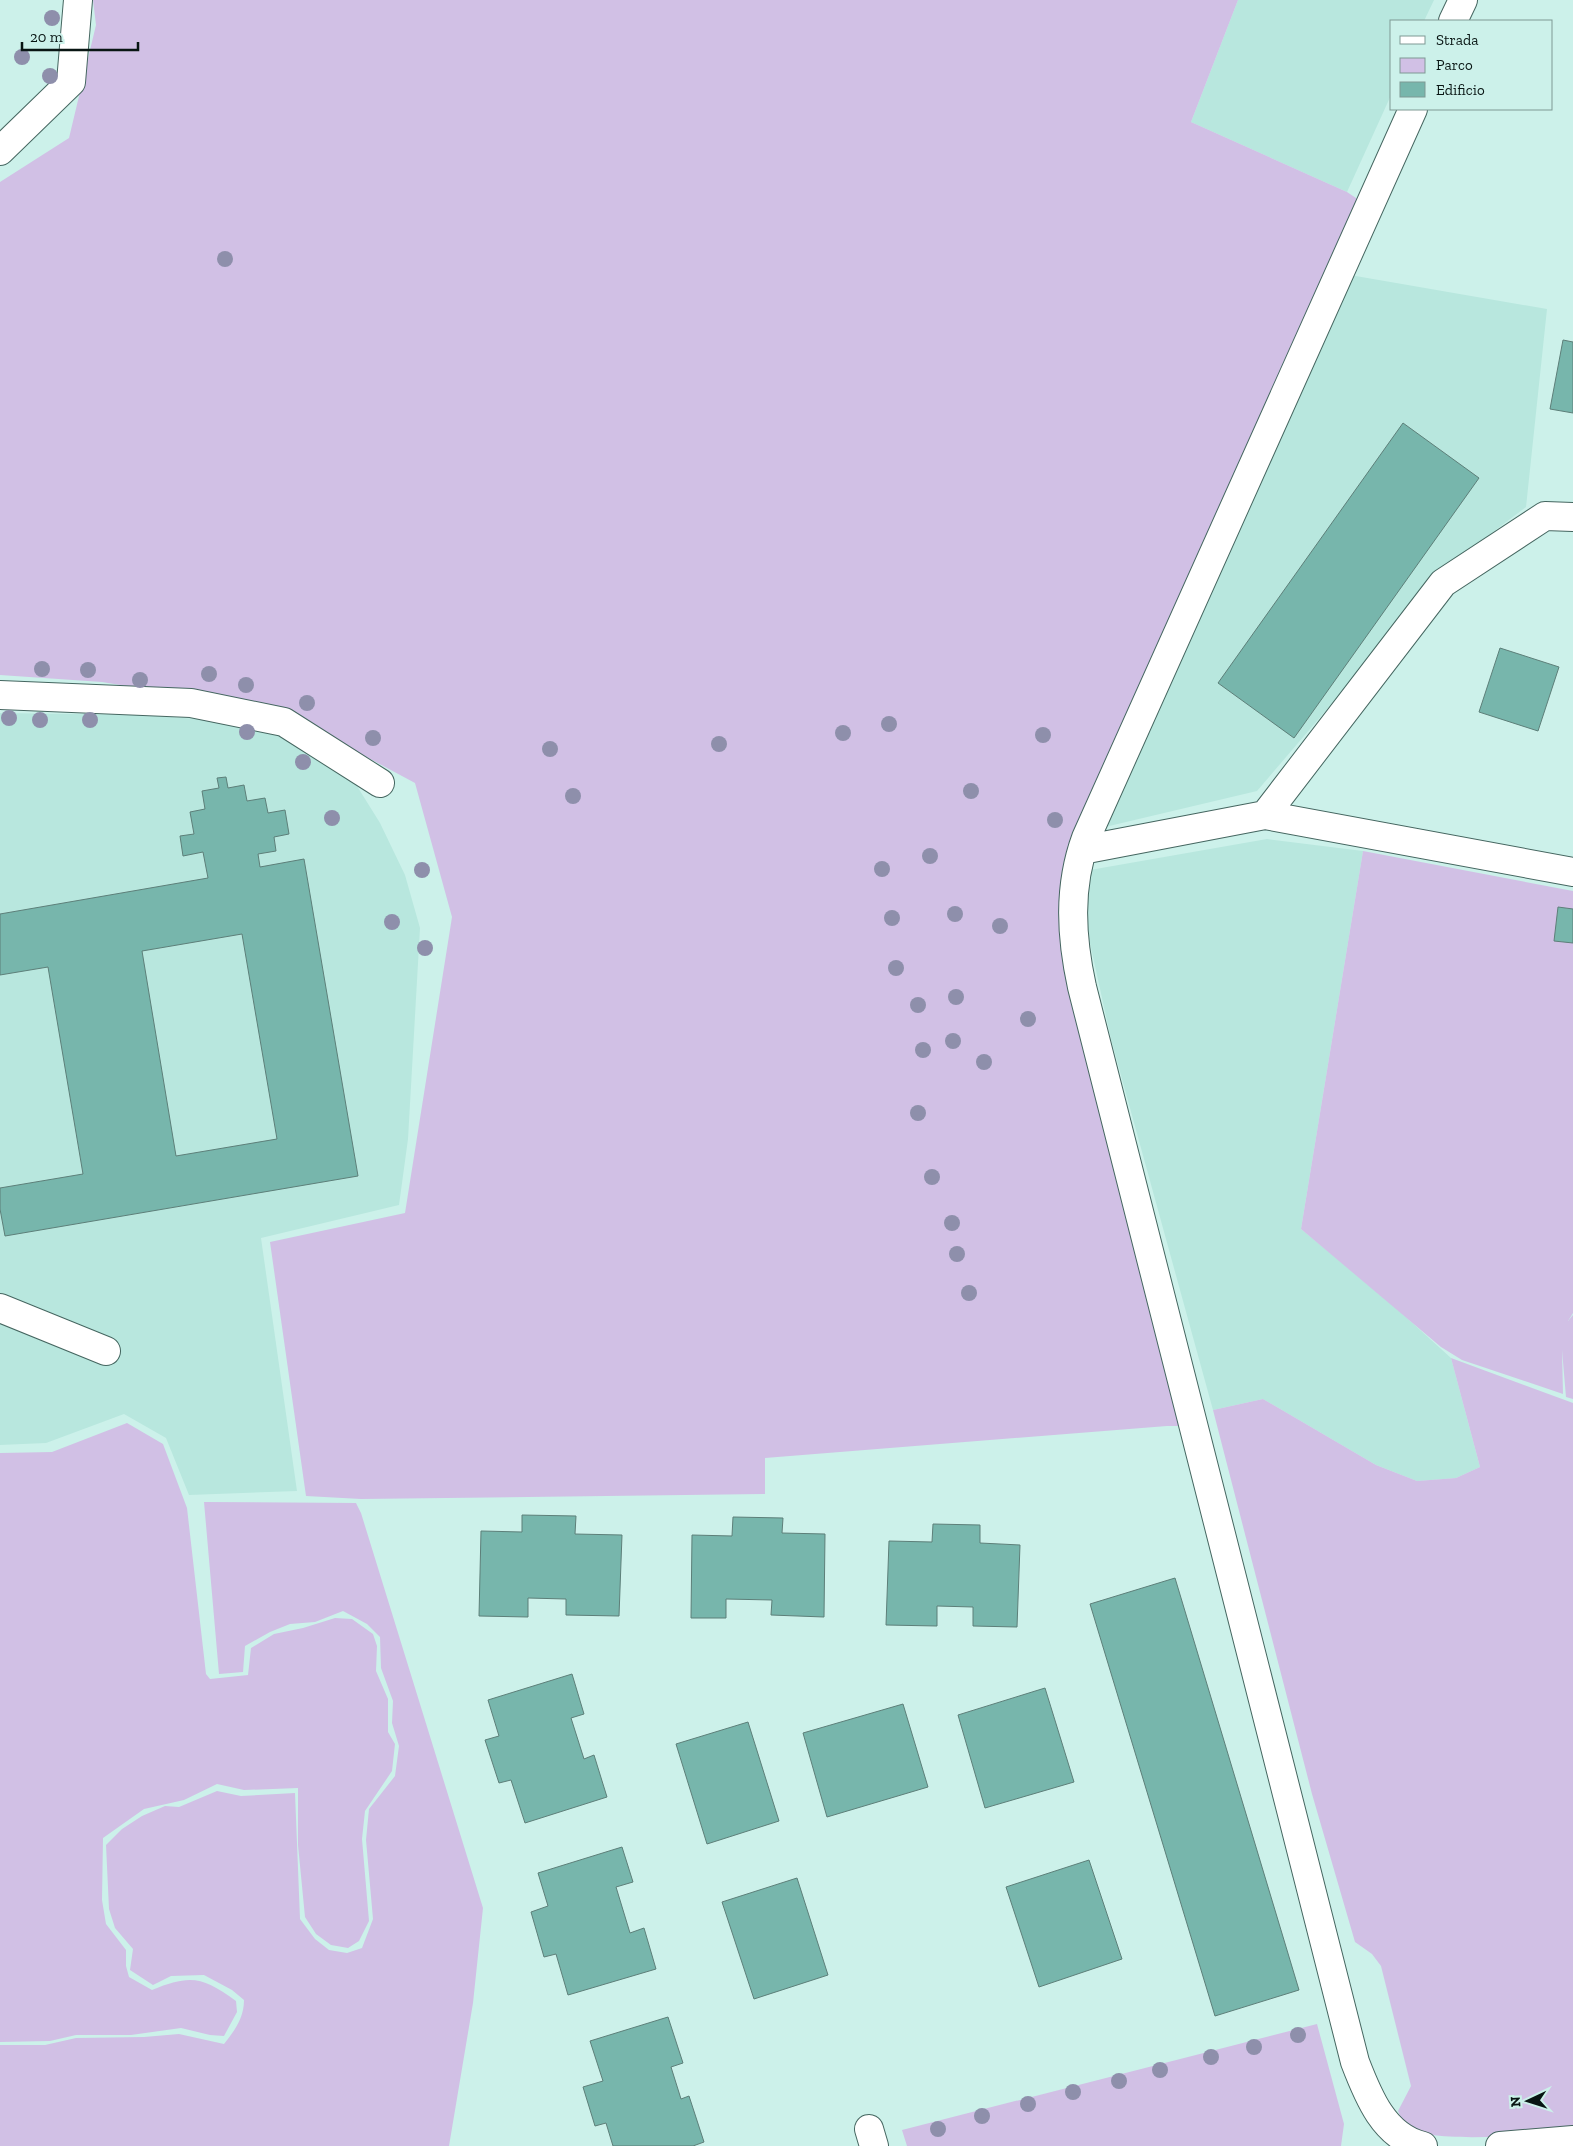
<svg xmlns="http://www.w3.org/2000/svg" width="1573" height="2146" viewBox="0 0 1573 2146" font-family="'Zilla Slab',serif">
<style>
.built{fill:#b8e7de}
.green{fill:#d1c0e5}
.building{fill:#77b6ac;stroke:#5d7f79;fill-rule:evenodd}
.lines{fill:none;stroke-linecap:round;stroke-linejoin:round}
.minor-casing{stroke:#456660;stroke-width:30}
.minor{stroke:#fff;stroke-width:28}
.tree{fill:#8e8fab}
</style>
<rect width="100%" height="100%" fill="#ccf1ea"/>
<path class="built" d="M1238,0H1434L1424,21H1392V93L1347,192L1191,122Z
M1350,275L1547,309L1526,507L1452,563L1257,791L1105,827Z
M0,713L143,715L268,724L352,778L380,823L405,875L420,928L408,1139L399,1205L261,1238L297,1491L189,1495L166,1438L124,1414L46,1443L0,1445Z
M1267,839L1363,851L1301,1229L1386,1299L1451,1358L1480,1467L1456,1478L1417,1481L1376,1465L1263,1399L1213,1410L1111,1039L1079,893L1090,870Z"/>
<path class="green" d="M93,0H1238L1191,122L1347,192L1368,206L1082,850L1076,951L1194,1426H1167L765,1458V1494L361,1499L306,1496L270,1242L405,1213L452,917L415,783L281,711L102,682L0,675V182L69,138L96,25Z
M1363,851L1573,891V1313L1568,1321L1573,1315V1399L1566,1397L1562,1350L1563,1394L1462,1360L1441,1347L1301,1229Z
M1451,1358L1573,1403V2131C1540,2134 1425,2146 1404,2125C1401,2121 1400,2115 1398,2111L1411,2086L1381,1966L1372,1954L1355,1942L1312,1794L1213,1410L1263,1399L1376,1465L1417,1481L1456,1478L1480,1467Z
M127,1423L163,1444L187,1508L206,1674L210,1679L248,1675L251,1648L274,1634L303,1628L335,1618L352,1619L373,1634L377,1646L376,1671L388,1699V1732L395,1744L392,1771L365,1811L362,1839L369,1921L359,1941L348,1948L331,1945L316,1934L305,1917L298,1845V1788L244,1790L217,1784L184,1800L144,1809L103,1838L102,1900L106,1924L126,1950V1966L129,1977L152,1990C191,1974 203,1977 236,2001L237,2012L224,2036L210,2035L181,2028L131,2035H76L50,2041L0,2042V1453L52,1452Z
M204,1502L356,1503L361,1513L483,1908L473,2003L449,2146H0V2045H45L76,2038L144,2037L179,2034L224,2044C235,2030 244,2018 244,2000L232,1990L204,1975L171,1976L153,1985L130,1970L133,1949L115,1928L109,1909L106,1845L122,1829L142,1816L165,1806L179,1807L217,1791L241,1796L295,1793L300,1919L315,1939L329,1950L347,1953L362,1948L373,1919L366,1840L369,1809L395,1776L399,1746L392,1723L393,1701L381,1668L380,1637L367,1624L343,1611L315,1622L290,1624L270,1632L245,1646L243,1672L219,1674Z
M1317,2024L1344,2124L1341,2146H907L902,2130Z"/>
<path class="building" d="M1563,340L1573,342V413L1550,409Z
M1403,423L1479,478L1294,738L1218,683Z
M1500,648L1559,667L1538,731L1479,712Z
M226,777L228,788L244,785L247,801L265,798L268,813L285,810L289,834L274,837L276,851L258,854L260,867L304,859L358,1176L5,1236L0,1209V1188L83,1174L48,967L0,975V914L208,878L203,852L183,856L180,836L194,834L190,812L205,809L202,791L219,788L217,778ZM242,934L277,1139L176,1156L142,951Z
M1558,907L1573,909V943L1554,941Z
M522,1515L576,1516L575,1534L622,1535L619,1616L566,1615V1599L528,1598V1617L479,1616L481,1531L522,1532Z
M733,1517L783,1518L782,1533L825,1534L824,1617L771,1615L772,1600L726,1599V1618H691L692,1535L732,1536Z
M933,1524L980,1525V1543L1020,1545L1017,1627L973,1626V1607L937,1606V1626L886,1625L889,1541L932,1542Z
M1175,1578L1299,1990L1215,2016L1090,1604Z
M572,1674L584,1714L571,1718L584,1759L594,1755L607,1797L525,1823L511,1780L499,1783L485,1740L499,1736L488,1700Z
M1045,1688L1074,1782L985,1808L958,1715Z
M903,1704L928,1787L827,1817L803,1733Z
M748,1722L779,1821L707,1844L676,1744Z
M622,1847L633,1882L616,1887L630,1933L644,1928L656,1969L568,1995L556,1954L544,1957L531,1912L548,1906L538,1873Z
M1089,1860L1122,1959L1039,1987L1006,1887Z
M797,1878L828,1975L754,1999L722,1902Z
M668,2017L683,2063L671,2067L681,2099L689,2096L704,2142L693,2146H613L606,2123L595,2126L583,2087L603,2081L590,2041Z"/>
<g class="lines">
<defs>
<path id="minor" d="M1453,21L1463,0
M1413,109L1086,838C1068,887 1071,937 1082,987L1355,2062C1368,2096 1384,2137 1423,2146
M0,151L71,82L78,0
M0,695L191,703L284,722L380,783
M1265,815L1573,872
M1082,850L1265,815L1443,583L1545,516L1573,517
M0,1308L106,1351
M869,2129L874,2146
M1500,2146L1573,2140"/>
</defs>
<use href="#minor" class="minor-casing"/>
<use href="#minor" class="minor"/>
</g>
<g class="tree">
<circle cx="52" cy="18" r="8"/>
<circle cx="22" cy="57" r="8"/>
<circle cx="50" cy="76" r="8"/>
<circle cx="225" cy="259" r="8"/>
<circle cx="42" cy="669" r="8"/>
<circle cx="88" cy="670" r="8"/>
<circle cx="209" cy="674" r="8"/>
<circle cx="140" cy="680" r="8"/>
<circle cx="246" cy="685" r="8"/>
<circle cx="307" cy="703" r="8"/>
<circle cx="9" cy="718" r="8"/>
<circle cx="40" cy="720" r="8"/>
<circle cx="90" cy="720" r="8"/>
<circle cx="889" cy="724" r="8"/>
<circle cx="247" cy="732" r="8"/>
<circle cx="843" cy="733" r="8"/>
<circle cx="1043" cy="735" r="8"/>
<circle cx="373" cy="738" r="8"/>
<circle cx="719" cy="744" r="8"/>
<circle cx="550" cy="749" r="8"/>
<circle cx="303" cy="762" r="8"/>
<circle cx="971" cy="791" r="8"/>
<circle cx="573" cy="796" r="8"/>
<circle cx="332" cy="818" r="8"/>
<circle cx="1055" cy="820" r="8"/>
<circle cx="930" cy="856" r="8"/>
<circle cx="882" cy="869" r="8"/>
<circle cx="422" cy="870" r="8"/>
<circle cx="955" cy="914" r="8"/>
<circle cx="892" cy="918" r="8"/>
<circle cx="392" cy="922" r="8"/>
<circle cx="1000" cy="926" r="8"/>
<circle cx="425" cy="948" r="8"/>
<circle cx="896" cy="968" r="8"/>
<circle cx="956" cy="997" r="8"/>
<circle cx="918" cy="1005" r="8"/>
<circle cx="1028" cy="1019" r="8"/>
<circle cx="953" cy="1041" r="8"/>
<circle cx="923" cy="1050" r="8"/>
<circle cx="984" cy="1062" r="8"/>
<circle cx="918" cy="1113" r="8"/>
<circle cx="932" cy="1177" r="8"/>
<circle cx="952" cy="1223" r="8"/>
<circle cx="957" cy="1254" r="8"/>
<circle cx="969" cy="1293" r="8"/>
<circle cx="1298" cy="2035" r="8"/>
<circle cx="1254" cy="2047" r="8"/>
<circle cx="1211" cy="2057" r="8"/>
<circle cx="1160" cy="2070" r="8"/>
<circle cx="1119" cy="2081" r="8"/>
<circle cx="1073" cy="2092" r="8"/>
<circle cx="1028" cy="2104" r="8"/>
<circle cx="982" cy="2116" r="8"/>
<circle cx="938" cy="2129" r="8"/>
</g>
<rect x="1390" y="20" width="162" height="90" fill="#ccf1ea" stroke="#7e9994"/>
<rect x="1400" y="36" width="25" height="8" fill="#ffffff" stroke="#7e9994"/>
<text x="1436" y="45" font-size="15" fill="#081513">Strada</text>
<rect x="1400" y="58" width="25" height="15" fill="#d1c0e5" stroke="#7e9994"/>
<text x="1436" y="70" font-size="15" fill="#081513">Parco</text>
<rect x="1400" y="82" width="25" height="15" fill="#77b6ac" stroke="#7e9994"/>
<text x="1436" y="95" font-size="15" fill="#081513">Edificio</text>
<g transform="translate(1528 2101) rotate(266)" stroke="#ccf1ea" stroke-width="4" paint-order="stroke">
<path d="M0-4L9 19L0 12L-9 19Z" fill="#081513"/>
<text y="-8" font-size="14" font-weight="bold" text-anchor="middle" fill="#081513">N</text>
</g>
<path d="M22 42v8h116v-8" fill="none" stroke="#081513" stroke-width="2.5"/>
<text x="30" y="42" font-size="15" fill="#081513" stroke="#ccf1ea" stroke-width="4" paint-order="stroke">20 m</text>
</svg>
